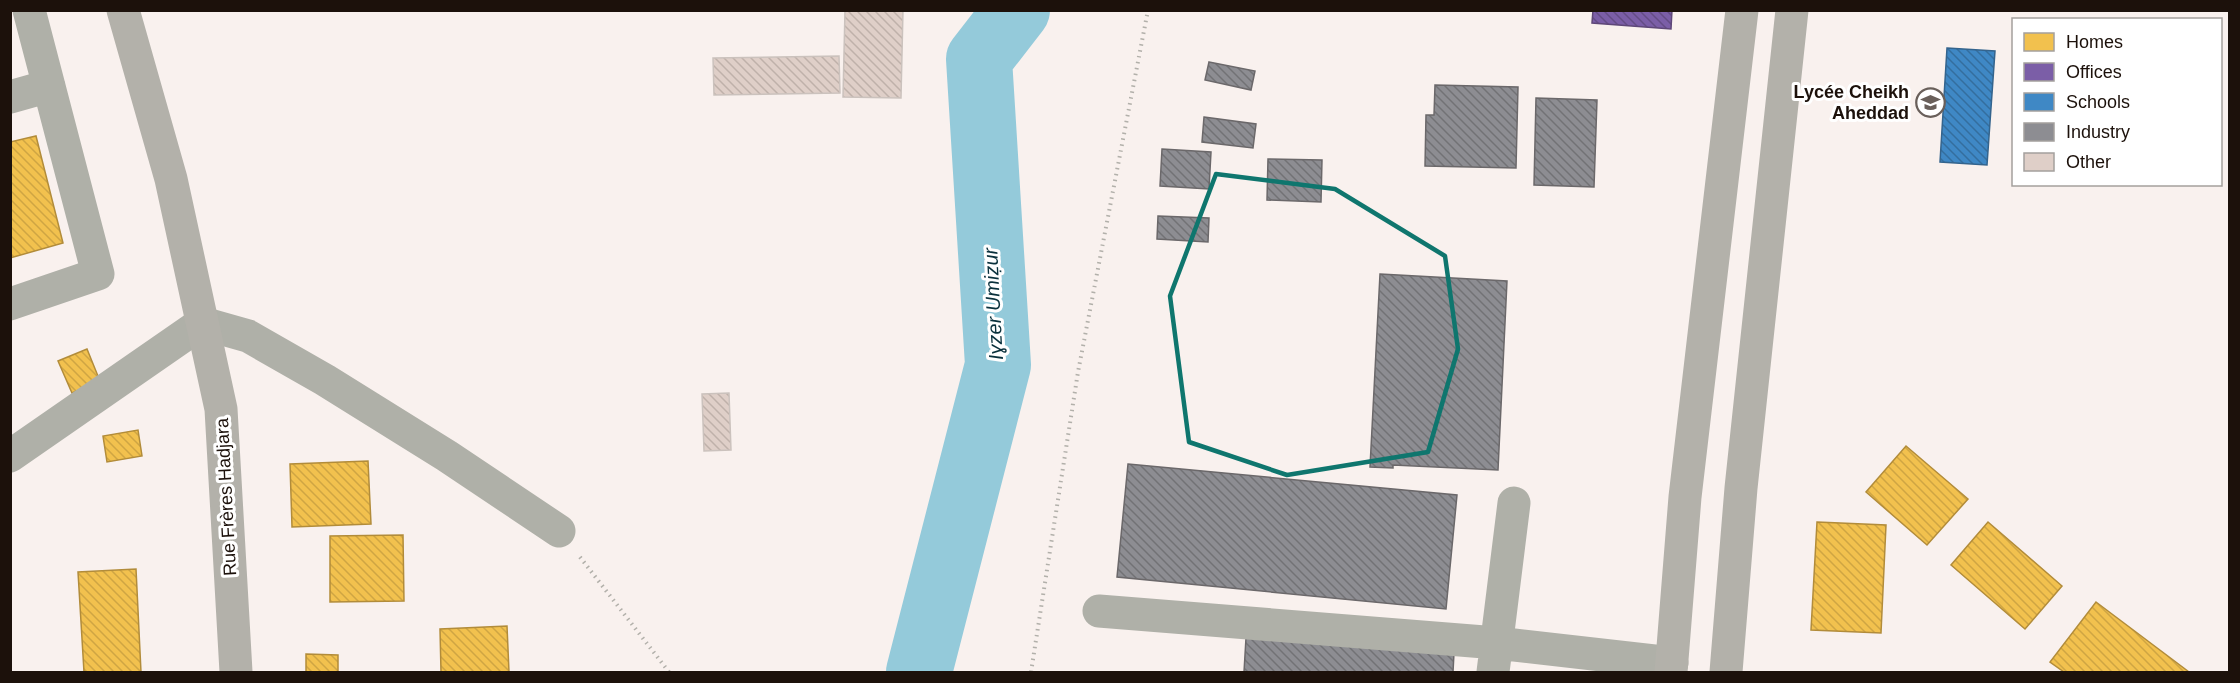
<svg xmlns="http://www.w3.org/2000/svg" width="2240" height="683" viewBox="0 0 2240 683" font-family="Helvetica,sans-serif">
<style>
.homes{fill:url(#homes-back-hatch);stroke:#b28c3a;stroke-width:1.5}
.offices{fill:url(#offices-back-hatch);stroke:#5e4778;stroke-width:1.5}
.schools{fill:url(#schools-back-hatch);stroke:#34648d;stroke-width:1.5}
.industry{fill:url(#industry-back-hatch);stroke:#6b686a;stroke-width:1.5}
.lines{fill:none;stroke-linecap:round;stroke-linejoin:round}
.river{stroke:#94cada;stroke-width:66}
.building{fill:url(#building-back-hatch);stroke:#cbc2bd;stroke-width:1.5}
.path{stroke:#b2b0aa;stroke-width:4;stroke-dasharray:1.5 4.5;stroke-linecap:butt}
.minor{stroke:#afb0a8;stroke-width:33}
.major{stroke:#b3b1aa;stroke-width:33}
.marked{fill:none;stroke:#0f766e;stroke-width:4.5;stroke-linejoin:round}
.labels{text-anchor:middle;dominant-baseline:central;stroke-width:6;stroke-linejoin:round;paint-order:stroke}
.poi-label{font-size:18px;font-weight:bold;fill:#1c110b;stroke:#fff;text-anchor:end}
.street-label{font-size:18px;fill:#1c110b;stroke:#fff}
.water-label{font-size:20px;font-style:italic;fill:#0a313c;stroke:#fff}
</style>
<defs>
<pattern id="homes-back-hatch" width="6" height="6" patternUnits="userSpaceOnUse" patternTransform="scale(1.5)"><rect width="6" height="6" fill="#f2c14e"/><path d="M-1 5l2 2M0 0l6 6M5-1l2 2" fill="none" stroke="#cfa543"/></pattern>
<pattern id="offices-back-hatch" width="6" height="6" patternUnits="userSpaceOnUse" patternTransform="scale(1.5)"><rect width="6" height="6" fill="#7b5ea7"/><path d="M-1 5l2 2M0 0l6 6M5-1l2 2" fill="none" stroke="#644c86"/></pattern>
<pattern id="schools-back-hatch" width="6" height="6" patternUnits="userSpaceOnUse" patternTransform="scale(1.5)"><rect width="6" height="6" fill="#3f88c5"/><path d="M-1 5l2 2M0 0l6 6M5-1l2 2" fill="none" stroke="#346e9e"/></pattern>
<pattern id="industry-back-hatch" width="6" height="6" patternUnits="userSpaceOnUse" patternTransform="scale(1.5)"><rect width="6" height="6" fill="#8d8d92"/><path d="M-1 5l2 2M0 0l6 6M5-1l2 2" fill="none" stroke="#727275"/></pattern>
<pattern id="building-back-hatch" width="6" height="6" patternUnits="userSpaceOnUse" patternTransform="scale(1.5)"><rect width="6" height="6" fill="#dfcfc8"/><path d="M-1 5l2 2M0 0l6 6M5-1l2 2" fill="none" stroke="#bfb1aa"/></pattern>
</defs>
<rect width="100%" height="100%" fill="#f9f1ee"/>
<path class="homes" d="M36,136L63,243L10,258V142Z
M87,349L100,381L72,393L58,361Z
M138,430L142,456L107,462L103,436Z
M1906,446L1968,499L1927,545L1866,492Z
M368,461L371,524L292,527L290,464Z
M1817,522L1886,525L1881,633L1811,630Z
M1988,522L2062,586L2025,629L1951,565Z
M403,535L404,601L330,602V536Z
M136,569L141,672H84L78,572Z
M2096,602L2189,672H2064L2050,662Z
M507,626L509,672H441L440,629Z
M306,654L338,655V672H306Z"/>
<path class="offices" d="M1593,10H1672L1671,29L1592,23Z"/>
<path class="schools" d="M1947,48L1995,51L1987,165L1940,162Z"/>
<path class="industry" d="M1209,62L1255,71L1251,90L1205,80Z
M1435,85L1518,87L1516,168L1425,166L1426,115H1434Z
M1536,98L1597,100L1594,187L1534,185Z
M1204,117L1256,124L1253,148L1202,142Z
M1162,149L1211,152L1209,189L1160,186Z
M1268,159L1322,160L1321,202L1267,200Z
M1158,216L1209,218L1208,242L1157,239Z
M1380,274L1507,281L1498,470L1393,465V468L1370,467Z
M1128,464L1457,495L1446,609L1117,577Z
M1246,638L1454,653L1453,672H1244Z"/>
<g class="lines">
<path class="river" d="M919,672L998,365L979,59L1017,10"/>
</g>
<path class="building" d="M845,10H903L901,98L843,97Z
M839,56L840,93L714,95L713,58Z
M729,393L731,450L704,451L702,394Z"/>
<g class="lines">
<path class="path" d="M580,557L669,672
M1031,672L1078,372L1148,10"/>
<path class="minor" d="M10,97L49,86
M10,304L98,274L29,10
M10,456L202,323L248,336L325,380L447,456L559,531
M1099,611L1497,643L1672,663
M1493,672L1514,503"/>
<path class="major" d="M123,10L171,179L221,409L236,672
M1671,672L1685,497L1742,10
M1726,672L1741,488L1792,10"/>
</g>
<path class="marked" d="M1216,174L1335,189L1445,256L1458,349L1428,452L1287,475L1189,442L1170,296Z"/>
<defs>
<symbol id="school-ring" viewBox="-11 -11 22 22"><circle r="9.5" fill="#fff" stroke="#695f5a" stroke-width="1.5"/><path d="M0-5L7-2L0 1L-7-2ZM-4 1L0 2.5L4 1V4Q0 6-4 4Z" fill="#695f5a"/></symbol>
</defs>
<g fill-rule="evenodd">
<use href="#school-ring" x="1914" y="86" width="33" height="33"/>
</g>
<g class="labels">
<g class="poi-label">
<text x="1909" y="92">Lycée Cheikh<tspan x="1909" dy="21">Aheddad</tspan></text>
</g>
<g class="street-label">
<text transform="translate(226 497) rotate(-93)">Rue Frères Hadjara</text>
</g>
<g class="water-label">
<text transform="translate(993 304) rotate(-93)">Iɣzer Umiẓur</text>
</g>
</g>
<rect width="2240" height="683" fill="none" stroke="#1c110b" stroke-width="24"/>
<rect x="2012" y="18" width="210" height="168" fill="#ffffff" stroke="#a4a09d" stroke-width="1.5"/>
<rect x="2024" y="33" width="30" height="18" fill="#f2c14e" stroke="#a4a09d" stroke-width="1.5"/>
<text x="2066" y="48" font-size="18" fill="#1c110b">Homes</text>
<rect x="2024" y="63" width="30" height="18" fill="#7b5ea7" stroke="#a4a09d" stroke-width="1.5"/>
<text x="2066" y="78" font-size="18" fill="#1c110b">Offices</text>
<rect x="2024" y="93" width="30" height="18" fill="#3f88c5" stroke="#a4a09d" stroke-width="1.5"/>
<text x="2066" y="108" font-size="18" fill="#1c110b">Schools</text>
<rect x="2024" y="123" width="30" height="18" fill="#8d8d92" stroke="#a4a09d" stroke-width="1.5"/>
<text x="2066" y="138" font-size="18" fill="#1c110b">Industry</text>
<rect x="2024" y="153" width="30" height="18" fill="#dfcfc8" stroke="#a4a09d" stroke-width="1.5"/>
<text x="2066" y="168" font-size="18" fill="#1c110b">Other</text>
</svg>
